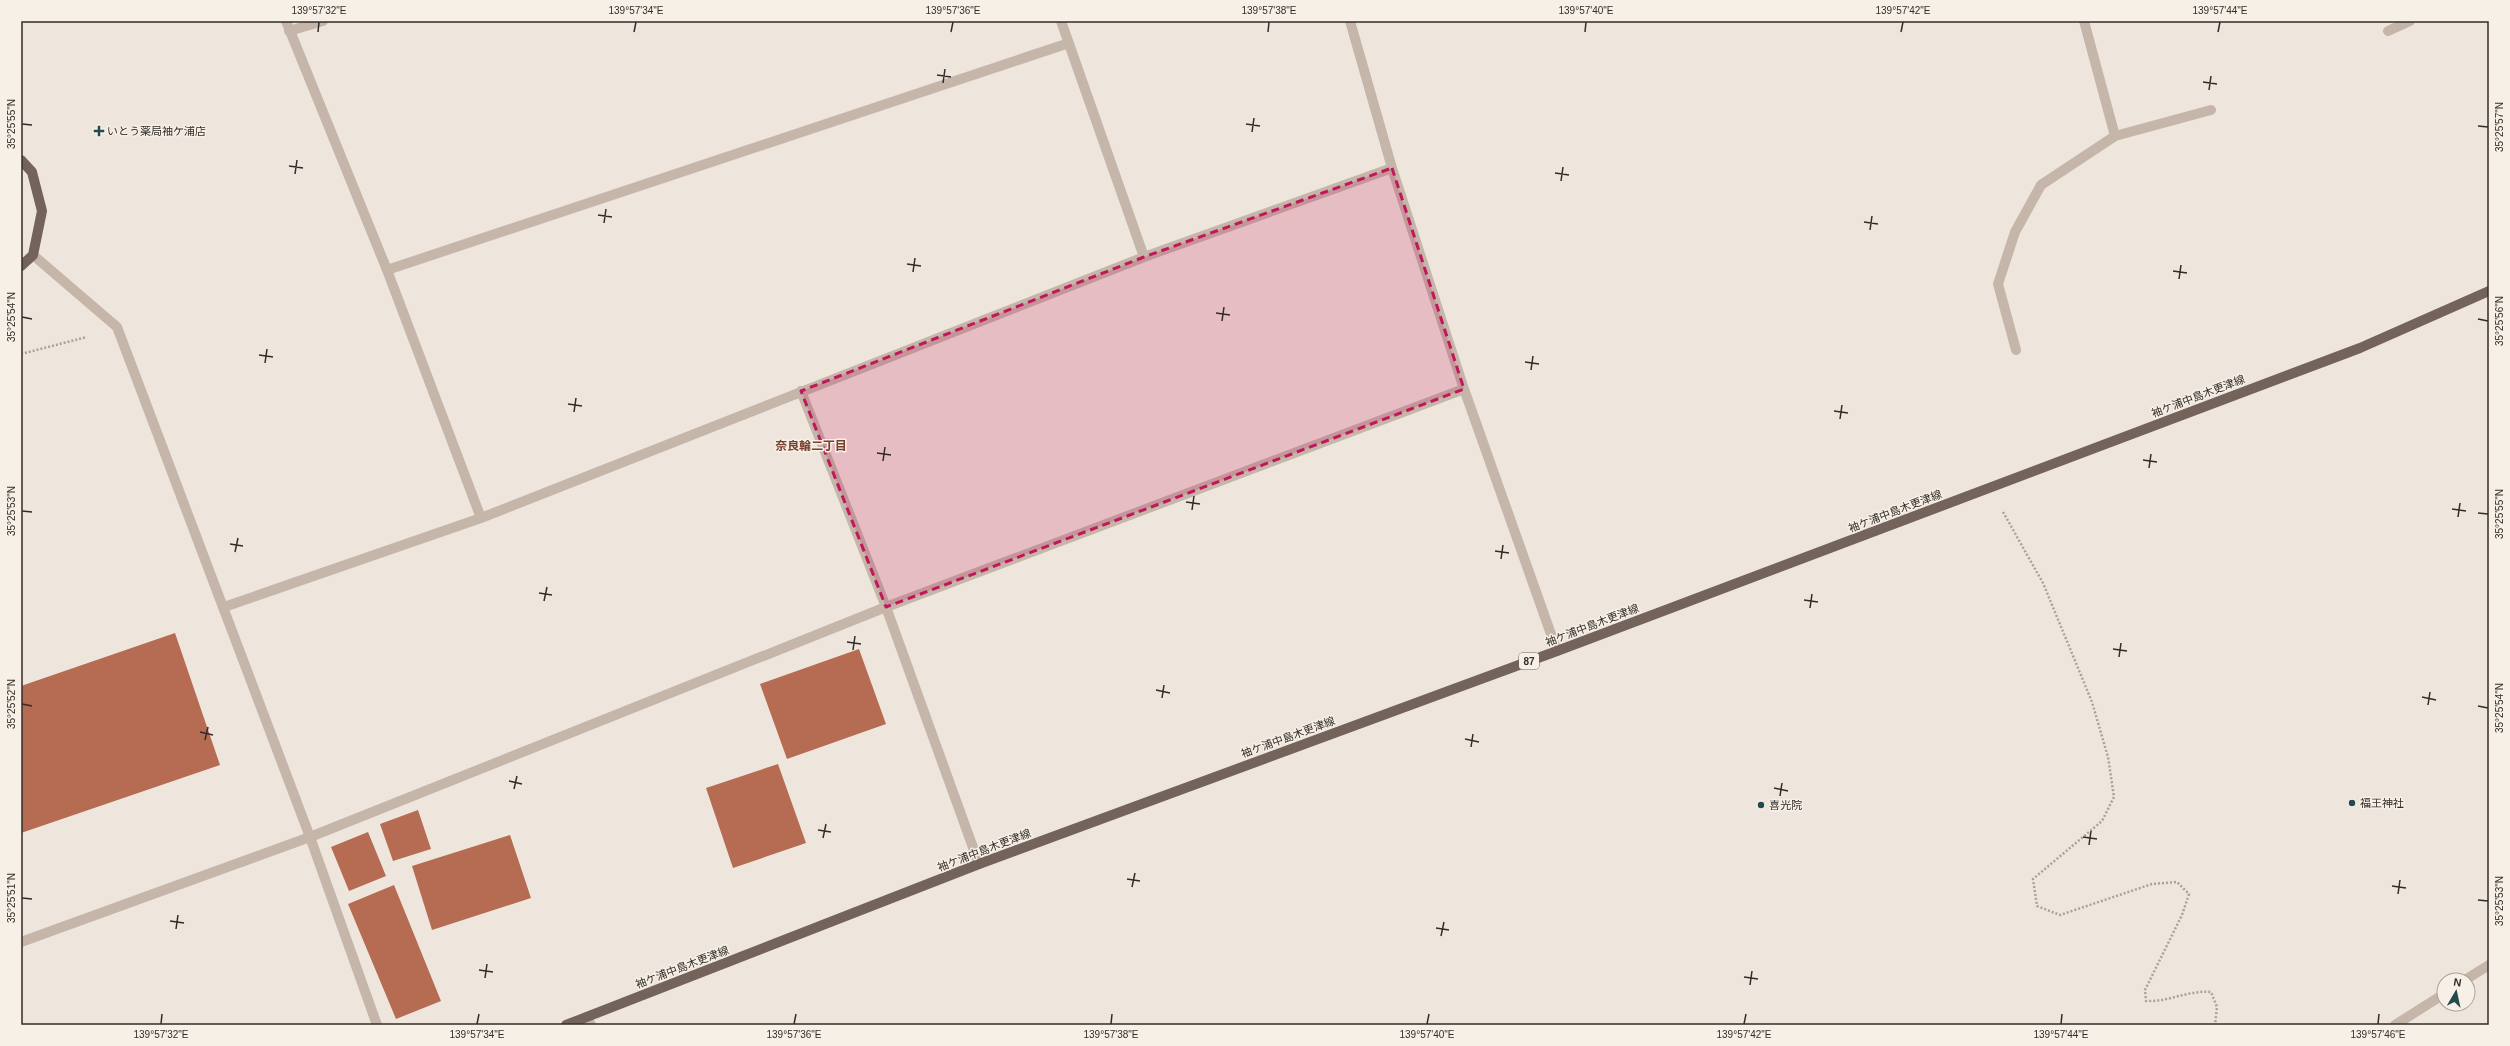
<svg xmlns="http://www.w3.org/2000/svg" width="2510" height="1046" viewBox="0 0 2510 1046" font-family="Arial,'Noto Sans JP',sans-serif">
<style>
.building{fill:#b66c52}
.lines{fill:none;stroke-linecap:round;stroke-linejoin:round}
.path{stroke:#b0a094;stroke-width:2.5;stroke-dasharray:2 2;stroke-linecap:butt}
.minor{stroke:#c5b6a9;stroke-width:10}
.major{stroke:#73635b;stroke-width:10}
.marked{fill:#c2185b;fill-opacity:0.2;stroke:#c2185b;stroke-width:3;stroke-dasharray:8 5;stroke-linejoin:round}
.ticks{fill:none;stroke:#332c28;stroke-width:1.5}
.poi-dot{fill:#234b4f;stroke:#f7f0e7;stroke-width:1.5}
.labels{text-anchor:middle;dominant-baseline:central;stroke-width:3;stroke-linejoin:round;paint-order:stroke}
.shield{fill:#f7f0e7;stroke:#6e6761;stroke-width:1}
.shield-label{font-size:10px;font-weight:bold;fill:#332c28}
.poi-label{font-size:11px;fill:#332c28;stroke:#f7f0e7;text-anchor:start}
.street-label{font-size:11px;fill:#332c28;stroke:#f7f0e7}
.neighbourhood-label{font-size:12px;font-weight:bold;fill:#783f2b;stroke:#f7f0e7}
.neatline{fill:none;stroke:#332c28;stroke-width:1.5}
.ticks-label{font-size:10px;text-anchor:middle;fill:#332c28}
</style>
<rect width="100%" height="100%" fill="#eee6dc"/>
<path class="building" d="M175,633L220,765L21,833V686Z
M859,649L886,724L787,759L760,684Z
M778,764L806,843L733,868L706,788Z
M418,810L431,849L393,861L380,824Z
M368,832L386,876L349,891L331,847Z
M510,835L531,898L432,930L412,866Z
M394,885L441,1001L396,1019L348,904Z"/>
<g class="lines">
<path class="path" d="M21,354L87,337
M2003,512L2043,583L2092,702L2108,757L2114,797L2102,821L2033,879L2037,906L2060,915L2152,884L2177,882L2189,894L2182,915L2145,990L2146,1001C2169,1002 2188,990 2211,992L2217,1007L2215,1025"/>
<path class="minor" d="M286,21L387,270L481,518
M1061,21L1144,257
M1350,21L1392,168L1464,389L1557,651
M2084,21L2115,136L2211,110
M289,31L323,21
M2388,31L2410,21
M33,255L117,327L310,837L377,1025
M387,270L1069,43
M2016,350L1998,284L2015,232L2041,185L2115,136
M801,391L886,607L979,864
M224,607L481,518L1144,257L1392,168
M21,942L310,837L886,607L1464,389
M2465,980L2489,965
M587,1017L591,1025
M2395,1025L2444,994"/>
<path class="major" d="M21,160L32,172L42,211L33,255L21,266
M566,1025L979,864L1557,651L2360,348L2489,291"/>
</g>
<path class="marked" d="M1392,168L1464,389L886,607L801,391L1144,257Z"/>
<path class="ticks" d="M318,32L319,22M634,32L636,22M951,32L953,22M1268,32L1269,22M1585,32L1586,22M1901,32L1903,22M2218,32L2220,22M937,75L951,77M2203,82L2217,84M943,83L945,69M2209,90L2211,76M22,124L32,125M1246,124L1260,126M2478,126L2488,127M1252,132L1254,118M289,166L303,168M1555,173L1569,175M295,174L297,160M1561,181L1563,167M598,215L612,217M1864,222L1878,224M604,223L606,209M1870,230L1872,216M907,264L921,266M2173,271L2187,273M913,272L915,258M2179,279L2181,265M1216,313L1230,315M22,317L32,319M2478,319L2488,321M1222,321L1224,307M259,355L273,357M1525,362L1539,364M265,363L267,349M1531,370L1533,356M568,404L582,406M1834,411L1848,413M574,412L576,398M1840,419L1842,405M877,453L891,455M2143,460L2157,462M883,461L885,447M2149,468L2151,454M1186,502L1200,504M2452,509L2466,511M1192,510L1194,496M22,511L32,512M2478,513L2488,514M2458,517L2460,503M230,544L243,546M1495,551L1509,553M235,552L238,538M1501,559L1503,545M539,593L552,595M1804,600L1818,602M544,601L547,587M1810,608L1812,594M847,642L861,644M2113,649L2127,651M853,650L855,636M2119,657L2121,643M1156,690L1170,693M2422,697L2436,700M1162,698L1164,685M22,704L32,706M2428,705L2430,692M2478,706L2488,708M200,732L213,735M1465,739L1479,742M205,740L208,727M1471,747L1473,734M509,781L522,784M1774,788L1788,791M514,789L517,776M1780,796L1782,783M818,830L831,832M2083,837L2097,839M823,838L826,824M2089,845L2091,831M1127,879L1140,881M2392,886L2406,888M1132,887L1135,873M2398,894L2400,880M22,898L32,899M2478,900L2488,901M170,921L184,923M1436,928L1449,930M176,929L178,915M1441,936L1444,922M479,970L493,972M1744,977L1758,979M485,978L487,964M1750,985L1752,971M161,1024L162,1014M477,1024L479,1014M794,1024L796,1014M1111,1024L1112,1014M1427,1024L1429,1014M1744,1024L1746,1014M2061,1024L2062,1014M2378,1024L2379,1014"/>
<g class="poi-dot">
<path d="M97 125h4v4h4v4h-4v4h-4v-4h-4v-4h4z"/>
<circle cx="2352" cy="803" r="4"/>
<circle cx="1761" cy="805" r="4"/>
</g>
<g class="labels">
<rect class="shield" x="1519" y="653" width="20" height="16" rx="3"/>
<g class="shield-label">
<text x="1529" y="661">87</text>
</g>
<g class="poi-label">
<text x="107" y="131">いとう薬局袖ケ浦店</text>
<text x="2360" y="803">福王神社</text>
<text x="1769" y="805">喜光院</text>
</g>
<g class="street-label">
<text transform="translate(2198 396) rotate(-21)">袖ケ浦中島木更津線</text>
<text transform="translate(1895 511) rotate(-21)">袖ケ浦中島木更津線</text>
<text transform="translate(1592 625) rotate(-21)">袖ケ浦中島木更津線</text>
<text transform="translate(1288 737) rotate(-20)">袖ケ浦中島木更津線</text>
<text transform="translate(984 850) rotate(-21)">袖ケ浦中島木更津線</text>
<text transform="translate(682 967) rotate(-21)">袖ケ浦中島木更津線</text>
</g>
<g class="neighbourhood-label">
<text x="811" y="446">奈良輪二丁目</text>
</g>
</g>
<rect width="2510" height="1046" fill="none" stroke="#f7f0e7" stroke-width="44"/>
<g transform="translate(2456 992) rotate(9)"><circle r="19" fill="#f7f0e7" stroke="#a9a29b"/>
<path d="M0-3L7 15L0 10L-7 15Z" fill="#234b4f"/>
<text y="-6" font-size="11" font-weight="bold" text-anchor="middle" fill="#332c28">N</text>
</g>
<rect x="22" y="22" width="2466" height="1002" class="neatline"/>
<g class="ticks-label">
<text x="319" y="14">139°57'32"E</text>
<text x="636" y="14">139°57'34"E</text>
<text x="953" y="14">139°57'36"E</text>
<text x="1269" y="14">139°57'38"E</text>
<text x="1586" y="14">139°57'40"E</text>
<text x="1903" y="14">139°57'42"E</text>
<text x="2220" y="14">139°57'44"E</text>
<text transform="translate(11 124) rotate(-90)" y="4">35°25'55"N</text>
<text transform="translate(2499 127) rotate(-90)" y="4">35°25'57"N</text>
<text transform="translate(11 317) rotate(-90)" y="4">35°25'54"N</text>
<text transform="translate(2499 321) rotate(-90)" y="4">35°25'56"N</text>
<text transform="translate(11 511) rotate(-90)" y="4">35°25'53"N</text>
<text transform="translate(2499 514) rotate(-90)" y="4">35°25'55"N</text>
<text transform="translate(11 704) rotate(-90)" y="4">35°25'52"N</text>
<text transform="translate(2499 708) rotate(-90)" y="4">35°25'54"N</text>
<text transform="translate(11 898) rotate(-90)" y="4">35°25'51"N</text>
<text transform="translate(2499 901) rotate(-90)" y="4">35°25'53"N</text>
<text x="161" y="1038">139°57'32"E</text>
<text x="477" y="1038">139°57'34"E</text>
<text x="794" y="1038">139°57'36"E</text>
<text x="1111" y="1038">139°57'38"E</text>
<text x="1427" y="1038">139°57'40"E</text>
<text x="1744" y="1038">139°57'42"E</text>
<text x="2061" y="1038">139°57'44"E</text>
<text x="2378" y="1038">139°57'46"E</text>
</g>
</svg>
